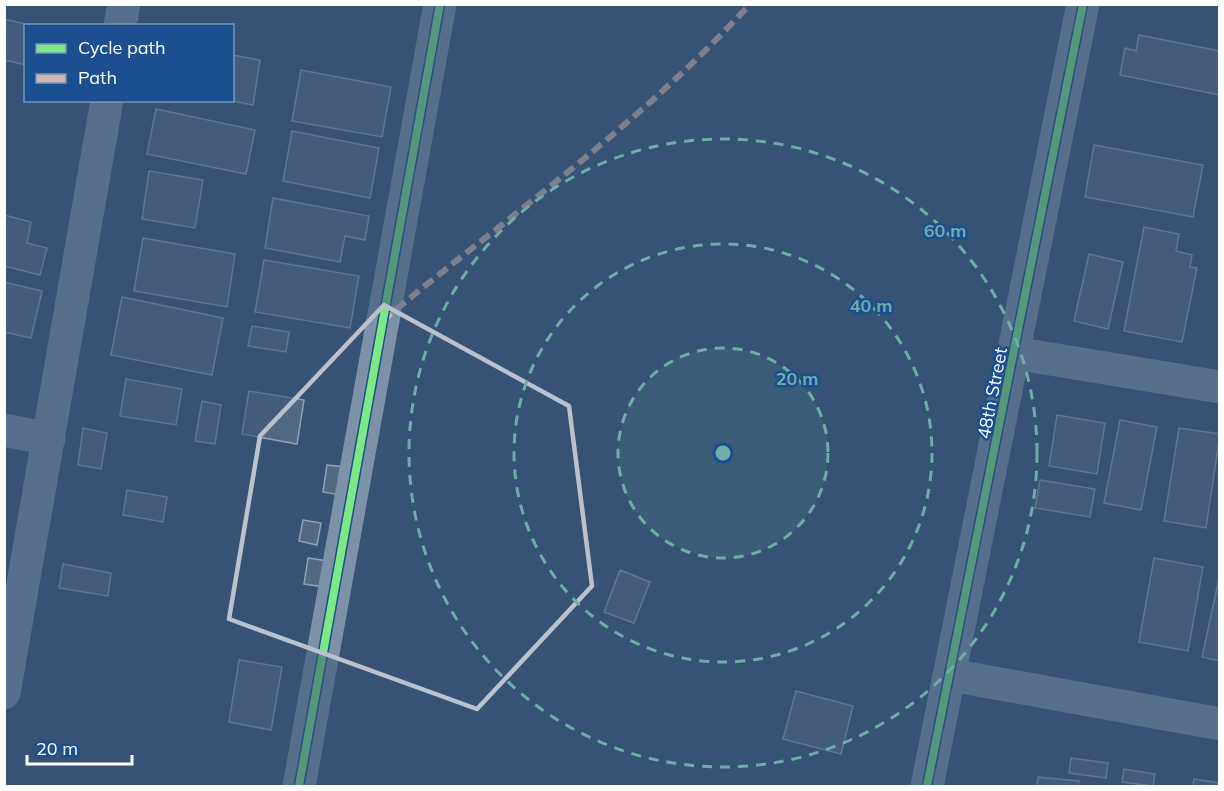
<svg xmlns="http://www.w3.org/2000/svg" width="1224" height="791" viewBox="0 0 1224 791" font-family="Mulish,sans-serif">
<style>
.building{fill:#526984;stroke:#92a2b6;stroke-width:1.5}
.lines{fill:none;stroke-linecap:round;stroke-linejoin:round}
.minor{stroke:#7d92a8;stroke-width:33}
.quiet{stroke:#d1b7ad;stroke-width:6;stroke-dasharray:12 6;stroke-linecap:butt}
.cycleway-casing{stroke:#1b4f8f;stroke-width:11}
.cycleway{stroke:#7ce984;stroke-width:8}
.marked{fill:none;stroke:#b9c2ce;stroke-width:4.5;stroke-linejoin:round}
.ring{fill:none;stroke:#6fada8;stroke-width:3;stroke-dasharray:10 8}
.labels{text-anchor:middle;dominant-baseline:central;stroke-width:5;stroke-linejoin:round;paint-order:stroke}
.street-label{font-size:18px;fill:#fff;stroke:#1b4f8f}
.centre{fill:#6fada8;stroke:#1b4f8f;stroke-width:3}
.ring-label{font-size:18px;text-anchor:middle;font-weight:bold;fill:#6fada8;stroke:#1b4f8f;stroke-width:5;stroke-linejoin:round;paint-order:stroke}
</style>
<rect width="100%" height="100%" fill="#365274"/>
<path class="building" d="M4,19L34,26H26V65L4,60Z
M1139,35L1220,51V95L1120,75L1125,48L1136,51Z
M232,55L260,60L253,105L227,100H232Z
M301,70L391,87L382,137L292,121Z
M156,109L255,130L246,174L147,154Z
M292,131L379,148L370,198L283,181Z
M1094,145L1203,165L1193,217L1085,197Z
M149,171L203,180L195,228L142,219Z
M273,198L369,216L365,240L345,236L340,262L265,248Z
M4,215L31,222L27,243L47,248L40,275L4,266Z
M1144,227L1179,234L1176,251L1192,255L1190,267L1197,268L1182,342L1124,331Z
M143,238L235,254L227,307L134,291Z
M1089,254L1123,262L1108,329L1074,321Z
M264,260L359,276L350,328L255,312Z
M4,282L42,291L31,338L4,332Z
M122,297L223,318L212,375L111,355Z
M252,326L289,332L286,352L248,346Z
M126,379L182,389L176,425L120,416Z
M249,391L304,400L297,444L242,434Z
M202,401L221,405L215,444L195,441Z
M1057,415L1105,423L1097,474L1049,466Z
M1120,420L1157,427L1141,510L1104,503Z
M83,428L107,433L101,469L78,465Z
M1179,428L1220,434L1206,528L1164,521Z
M327,465L346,467L341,495L323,492Z
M1040,480L1095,489L1090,517L1035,508Z
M127,490L167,497L163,522L123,515Z
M303,520L321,523L317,545L299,541Z
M308,558L328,561L324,587L304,584Z
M1154,558L1203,567L1188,651L1139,642Z
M63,564L111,573L108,596L59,588Z
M620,570L650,582L634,623L604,612Z
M1220,574V661L1202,657Z
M239,660L282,667L271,730L229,722Z
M796,691L853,706L841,754L783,739Z
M1071,758L1108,763L1106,778L1069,773Z
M1124,769L1155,774L1153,786L1122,782Z
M1038,777L1079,781L1078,786H1037Z
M1194,779L1220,783V786H1193Z"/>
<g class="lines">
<path class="minor" d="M120,26L124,4
M1015,353L1220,387
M4,430L49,439
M951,675L1220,724
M4,693L107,100
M299,786L440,4
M927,786L1083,4"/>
<path class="quiet" d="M382,321C506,218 641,124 750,4"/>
<defs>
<path id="cycleway" d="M299,786L440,4
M927,786L1083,4"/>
</defs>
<use href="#cycleway" class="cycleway-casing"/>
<use href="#cycleway" class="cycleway"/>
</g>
<path d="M0 0H1224V791H0ZM384,305L569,406L592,586L477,709L229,619L260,436Z" fill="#365274" fill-opacity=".55" fill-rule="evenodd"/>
<path class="marked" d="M384,305L569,406L592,586L477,709L229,619L260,436Z"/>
<circle cx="723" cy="453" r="105" fill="#6fada8" fill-opacity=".12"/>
<g class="ring">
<circle cx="723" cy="453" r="105"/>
<circle cx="723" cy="453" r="209"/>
<circle cx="723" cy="453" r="314"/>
</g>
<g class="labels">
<g class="street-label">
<text transform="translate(992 393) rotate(-79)">48th Street</text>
</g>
</g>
<circle cx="723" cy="453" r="9" class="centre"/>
<g class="ring-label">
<text x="945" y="237">60 m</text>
<text x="871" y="312">40 m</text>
<text x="797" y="385">20 m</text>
</g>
<rect width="1224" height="791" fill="none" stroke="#ffffff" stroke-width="12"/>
<rect x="24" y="24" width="210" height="78" fill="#1b4f8f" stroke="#7695bc" stroke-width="1.5"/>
<rect x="36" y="44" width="30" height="9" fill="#7ce984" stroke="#7695bc" stroke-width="1.5"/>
<text x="78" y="54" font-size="18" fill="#ffffff">Cycle path</text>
<rect x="36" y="74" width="30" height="9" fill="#d1b7ad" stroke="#7695bc" stroke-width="1.5"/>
<text x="78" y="84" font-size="18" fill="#ffffff">Path</text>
<path d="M27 755v9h105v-9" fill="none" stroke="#ffffff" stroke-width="3"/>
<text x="36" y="755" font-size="18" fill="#ffffff" stroke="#1b4f8f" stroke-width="4.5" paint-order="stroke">20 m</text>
</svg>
